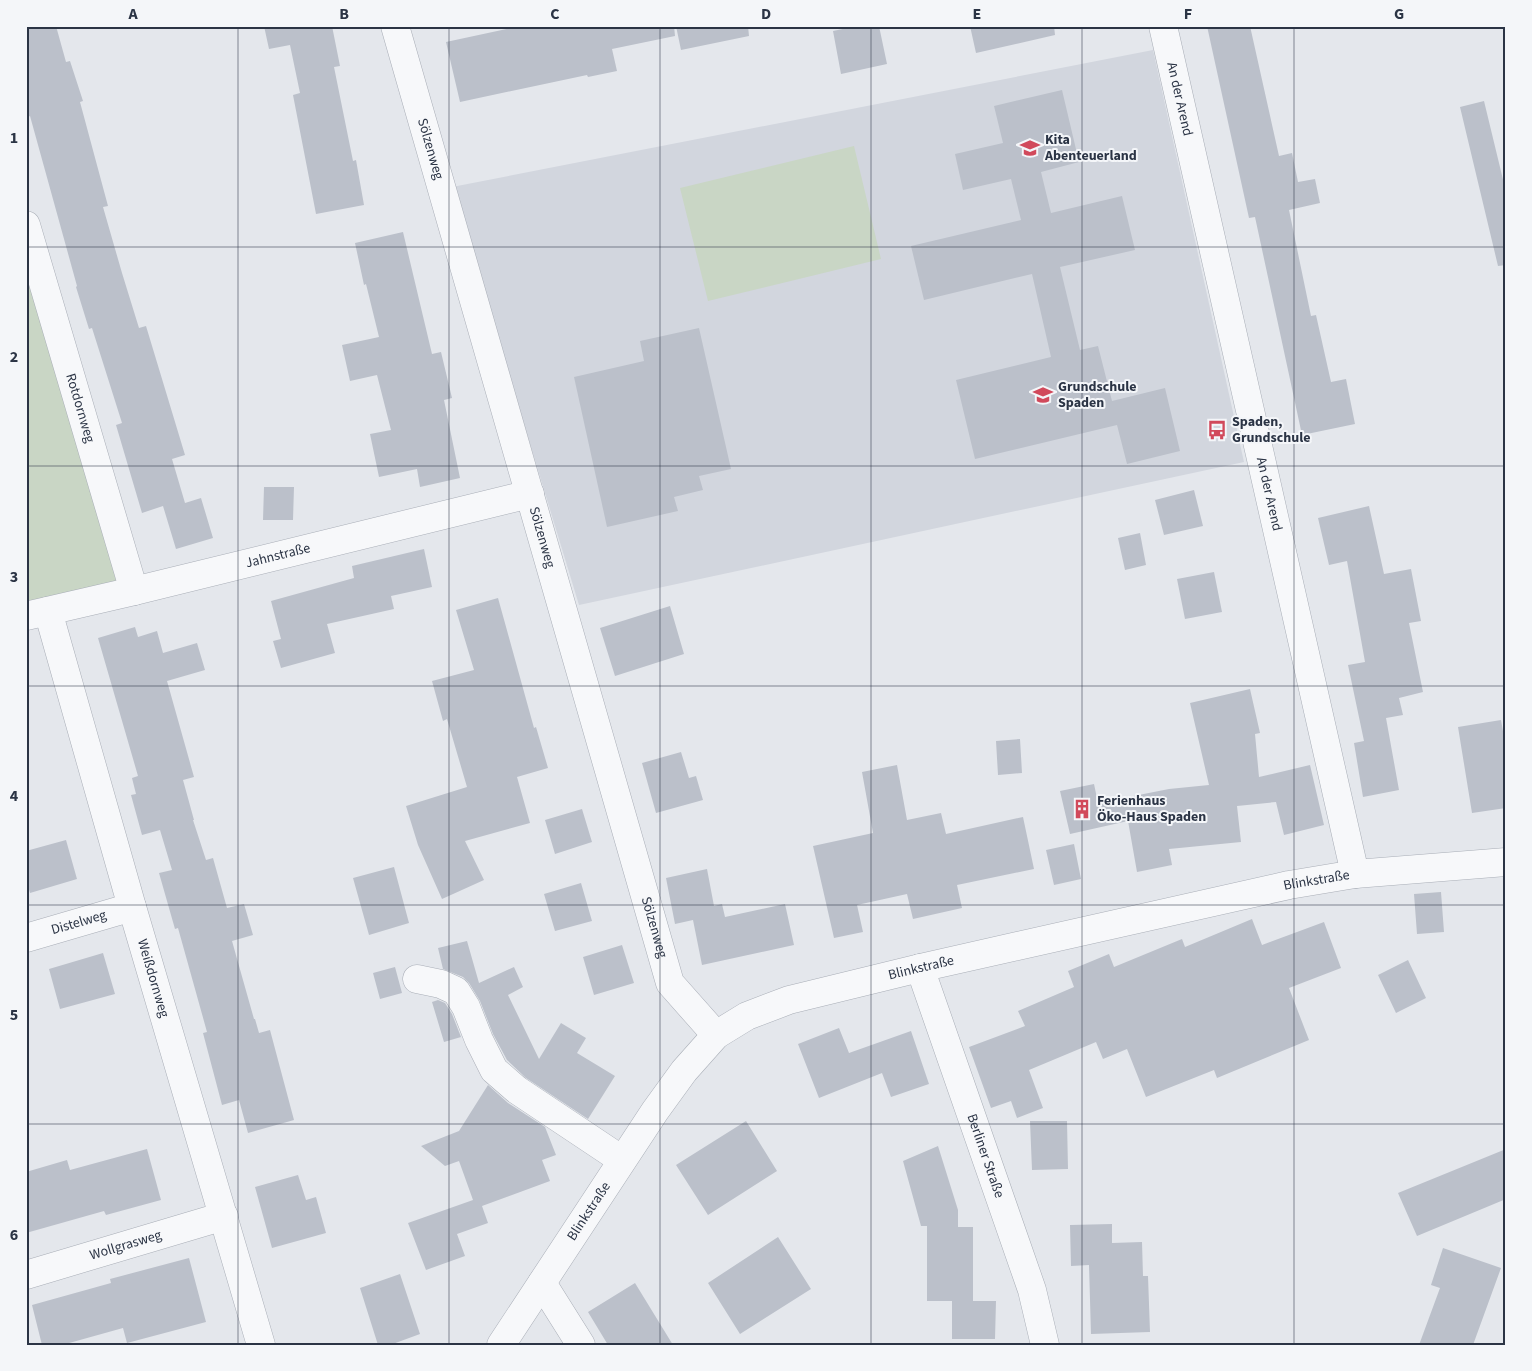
<svg xmlns="http://www.w3.org/2000/svg" width="1532" height="1371" viewBox="0 0 1532 1371" font-family="'Source Sans 3',sans-serif">
<style>
.built{fill:#d2d6de}
.green{fill:#c9d6c5}
.building{fill:#bbc0ca}
.lines{fill:none;stroke-linecap:round;stroke-linejoin:round}
.minor-casing{stroke:#a9aeb7;stroke-width:29}
.minor{stroke:#f7f8fa;stroke-width:28}
.grid{fill:none;stroke:#2b3445;stroke-width:1;stroke-opacity:0.55}
.labels{text-anchor:middle;dominant-baseline:central;stroke-width:4;stroke-linejoin:round;paint-order:stroke}
.street-label{font-size:14px;fill:#2b3445;stroke:#f4f6f9}
.poi-label{font-size:14px;font-weight:bold;fill:#2b3445;stroke:#f4f6f9;text-anchor:start}
.neatline{fill:none;stroke:#2b3445;stroke-width:2}
.grid-label{font-size:16px;text-anchor:middle;font-weight:bold;fill:#2b3445}
</style>
<rect width="100%" height="100%" fill="#e4e7ec"/>
<path class="built" d="M1153,50L1244,462L579,605L452,187Z"/>
<path class="green" d="M854,146L881,259L708,301L680,188Z
M26,268L121,584L26,609Z"/>
<path class="building" d="M26,26H56L66,62L70,61L83,101L80,102L108,206L103,207L122,273L139,328L146,326L185,455L172,459L185,503L201,498L213,538L176,549L163,506L142,513L116,425L122,423L92,328L89,329L76,287L77,286L30,116L26,118Z
M264,26H332L340,66L334,67L353,161L356,160L364,205L316,214L293,95L300,93L290,45L269,49Z
M520,26H674L675,36L612,49L617,71L588,77L587,75L460,102L446,42Z
M676,26H748L749,36L681,50Z
M857,26H879L887,64L841,74L833,31Z
M970,26H1054L1055,35L976,53Z
M1207,26H1250L1279,156L1292,153L1298,182L1315,179L1320,203L1289,210L1311,316L1316,315L1331,382L1346,379L1355,424L1302,435L1255,217L1249,218Z
M1062,90L1079,162L1041,172L1051,213L1122,196L1135,250L1060,267L1080,350L1098,346L1112,401L1165,388L1180,451L1127,464L1117,425L975,459L956,380L1051,357L1032,274L924,300L911,246L1021,220L1011,179L963,190L955,154L1003,143L994,106Z
M1484,101L1506,192V265L1498,266L1460,107Z
M403,232L432,354L441,352L452,398L444,400L460,478L420,487L417,469L379,477L370,434L391,430L377,375L350,381L342,345L379,337L366,284L364,285L355,243Z
M699,328L731,469L699,476L703,490L674,497L678,511L607,527L574,377L644,361L640,341Z
M264,487H294L293,520H263Z
M1194,490L1203,526L1164,535L1155,500Z
M1369,506L1384,574L1411,569L1421,621L1409,623L1423,692L1399,698L1403,715L1386,718L1399,790L1363,797L1354,743L1364,741L1348,665L1365,662L1347,561L1329,565L1318,518Z
M1140,533L1146,565L1125,570L1118,538Z
M424,549L432,587L391,596L394,609L327,624L335,653L281,668L273,641L281,639L271,601L354,578L352,566Z
M1214,572L1222,612L1185,619L1177,579Z
M498,598L534,728L536,727L548,768L517,777L530,823L465,841L484,880L442,899L418,845L406,806L467,787L447,719L443,721L432,681L474,670L456,610Z
M670,606L684,654L615,676L600,628Z
M135,627L138,637L157,631L163,653L197,643L205,670L167,681L194,777L183,780L194,820H193L206,860L213,858L227,908L244,904L253,935L232,941L254,1019H255L259,1033L270,1030L294,1120L248,1133L239,1100L222,1105L203,1033L207,1032L178,928L175,929L159,873L172,870L160,830L142,835L131,795L136,794L132,778L138,776L98,638Z
M1250,689L1260,733L1255,734L1259,777L1310,765L1324,825L1284,835L1276,802L1237,806L1241,842L1169,849L1172,865L1137,872L1128,821L1070,834L1060,791L1094,784L1098,803L1169,789L1209,785L1190,703Z
M1501,720L1506,748V808L1472,813L1458,727Z
M1020,739L1022,773L998,775L996,741Z
M681,752L689,778L696,776L703,800L656,813L642,763Z
M897,765L907,820L941,813L946,834L1023,817L1034,869L957,885L962,908L913,919L907,894L857,905L863,932L834,938L813,846L873,833L862,772Z
M582,809L592,842L555,854L545,820Z
M66,840L77,879L30,893L26,879V851Z
M1074,844L1081,879L1054,885L1046,850Z
M394,867L409,923L369,935L353,878Z
M707,869L714,906L722,904L725,917L785,904L794,945L702,965L693,920L675,924L666,878Z
M581,883L592,921L555,931L544,894Z
M1441,892L1444,932L1417,934L1414,894Z
M1252,919L1262,945L1324,922L1341,968L1289,988L1309,1040L1217,1078L1214,1070L1146,1097L1127,1049L1103,1059L1096,1042L1029,1070L1043,1108L1017,1118L1011,1101L991,1108L969,1047L1025,1026L1018,1011L1074,987L1068,971L1109,954L1114,967L1182,939L1185,947Z
M467,941L479,983L514,967L523,987L508,995L539,1059L561,1023L586,1038L577,1053L615,1076L588,1119L526,1078L507,1060L493,1034L480,1001L469,983L463,977L443,969L438,948Z
M622,945L634,983L594,995L583,957Z
M103,953L115,994L60,1009L49,969Z
M1408,960L1426,998L1396,1013L1378,975Z
M395,967L402,993L380,999L373,973Z
M438,1000L445,1003L452,1014L461,1037L444,1042L432,1002Z
M839,1028L849,1053L911,1031L929,1084L891,1097L882,1073L819,1098L798,1044Z
M488,1085L508,1103L545,1127L556,1155L542,1160L550,1181L482,1206L488,1223L457,1234L465,1256L426,1270L408,1223L473,1200L459,1161L445,1166L421,1146L459,1131Z
M746,1121L777,1171L708,1215L676,1165Z
M1030,1121H1067L1068,1169L1032,1170Z
M938,1146L958,1210V1227H973V1301H996L995,1339H952V1301H927V1226H921L903,1161Z
M147,1149L161,1200L106,1215L104,1211L26,1233V1172L67,1160L70,1170Z
M1506,1149V1199L1417,1236L1398,1193Z
M298,1175L306,1200L316,1197L326,1233L272,1248L255,1187Z
M1112,1224V1243L1142,1242L1143,1276H1148L1150,1332L1091,1334L1089,1265L1071,1266L1070,1225Z
M778,1237L811,1289L740,1334L708,1283Z
M1443,1248L1501,1268L1473,1345H1419L1440,1288L1431,1285Z
M189,1258L206,1322L127,1343L123,1328L62,1345H42L32,1305L111,1283L110,1279Z
M400,1274L420,1334L390,1345H378L360,1288Z
M635,1283L673,1345H608L588,1312Z"/>
<g class="lines">
<defs>
<g id="minor">
<path id="s1" d="M395,26L670,983L716,1035"/>
<path id="s2" d="M1163,26L1355,874"/>
<path id="s3" d="M26,225L134,591"/>
<path id="s4" d="M48,611L132,907L261,1345"/>
<path id="s5" d="M26,616L134,591L530,494"/>
<path id="s6" d="M26,938L132,907"/>
<path id="s7" d="M920,968L1032,1290L1045,1345"/>
<path d="M417,979L441,984L456,991L466,1007L479,1040L494,1070L517,1090L622,1160"/>
<path id="s8" d="M26,1275L224,1216"/>
<path d="M542,1283L581,1345"/>
<path id="s9" d="M501,1345L655,1111L684,1071L716,1035L747,1016L789,1000L920,968L1289,885L1355,874L1506,862"/>
</g>
</defs>
<use href="#minor" class="minor-casing"/>
<use href="#minor" class="minor"/>
</g>
<path class="grid" d="M238,26V1345M449,26V1345M660,26V1345M871,26V1345M1082,26V1345M1294,26V1345M26,247H1506M26,466H1506M26,686H1506M26,905H1506M26,1124H1506"/>
<defs>
<symbol id="school-bare" viewBox="-9 -9 18 18"><path d="M0-5L7-2L0 1L-7-2ZM-4 1L0 2.5L4 1V4Q0 6-4 4Z" fill="#d1495b" stroke="#f4f6f9" stroke-width="2.5" paint-order="stroke"/></symbol>
<symbol id="bus-bare" viewBox="-9 -9 18 18"><path d="M-5-6H5V4H4V6H2V4H-2V6H-4V4H-5ZM-3.5-4V0h7V-4ZM-3.5 1.2v1.5H-2V1.2ZM2 1.2v1.5H3.5V1.2Z" fill="#d1495b" stroke="#f4f6f9" stroke-width="2.5" paint-order="stroke"/></symbol>
<symbol id="building-bare" viewBox="-9 -9 18 18"><path d="M-4-6H4V6H1V3H-1V6H-4ZM-2.5-4.3h1.7v1.8h-1.7ZM.8-4.3h1.7v1.8H.8ZM-2.5-1h1.7V.8h-1.7ZM.8-1h1.7V.8H.8Z" fill="#d1495b" stroke="#f4f6f9" stroke-width="2.5" paint-order="stroke"/></symbol>
</defs>
<g fill-rule="evenodd">
<use href="#school-bare" x="1016" y="134" width="28" height="28"/>
<use href="#school-bare" x="1029" y="381" width="28" height="28"/>
<use href="#bus-bare" x="1203" y="416" width="28" height="28"/>
<use href="#building-bare" x="1068" y="795" width="28" height="28"/>
</g>
<g class="labels">
<g class="street-label">
<text stroke="none"><textPath href="#s2" startOffset="75">An der Arend</textPath></text>
<text stroke="none"><textPath href="#s1" startOffset="128">Sölzenweg</textPath></text>
<text stroke="none"><textPath href="#s3" startOffset="191">Rotdornweg</textPath></text>
<text stroke="none"><textPath href="#s2" startOffset="480">An der Arend</textPath></text>
<text stroke="none"><textPath href="#s1" startOffset="532">Sölzenweg</textPath></text>
<text stroke="none"><textPath href="#s5" startOffset="259">Jahnstraße</textPath></text>
<text stroke="none"><textPath href="#s9" startOffset="1000">Blinkstraße</textPath></text>
<text stroke="none"><textPath href="#s6" startOffset="55">Distelweg</textPath></text>
<text stroke="none"><textPath href="#s1" startOffset="938">Sölzenweg</textPath></text>
<text stroke="none"><textPath href="#s9" startOffset="595">Blinkstraße</textPath></text>
<text stroke="none"><textPath href="#s4" startOffset="382">Weißdornweg</textPath></text>
<text stroke="none"><textPath href="#s7" startOffset="199">Berliner Straße</textPath></text>
<text stroke="none"><textPath href="#s9" startOffset="160">Blinkstraße</textPath></text>
<text stroke="none"><textPath href="#s8" startOffset="104">Wollgrasweg</textPath></text>
</g>
<g class="poi-label">
<text x="1045" y="140">Kita<tspan x="1045" dy="16">Abenteuerland</tspan></text>
<text x="1058" y="387">Grundschule<tspan x="1058" dy="16">Spaden</tspan></text>
<text x="1232" y="422">Spaden,<tspan x="1232" dy="16">Grundschule</tspan></text>
<text x="1097" y="801">Ferienhaus<tspan x="1097" dy="16">Öko-Haus Spaden</tspan></text>
</g>
</g>
<rect width="1532" height="1371" fill="none" stroke="#f4f6f9" stroke-width="55"/>
<rect x="28" y="28" width="1476" height="1316" class="neatline"/>
<g class="grid-label">
<text x="133" y="19">A</text>
<text x="344" y="19">B</text>
<text x="555" y="19">C</text>
<text x="766" y="19">D</text>
<text x="977" y="19">E</text>
<text x="1188" y="19">F</text>
<text x="1399" y="19">G</text>
<text x="14" y="143">1</text>
<text x="14" y="362">2</text>
<text x="14" y="582">3</text>
<text x="14" y="801">4</text>
<text x="14" y="1020">5</text>
<text x="14" y="1240">6</text>
</g>
</svg>
